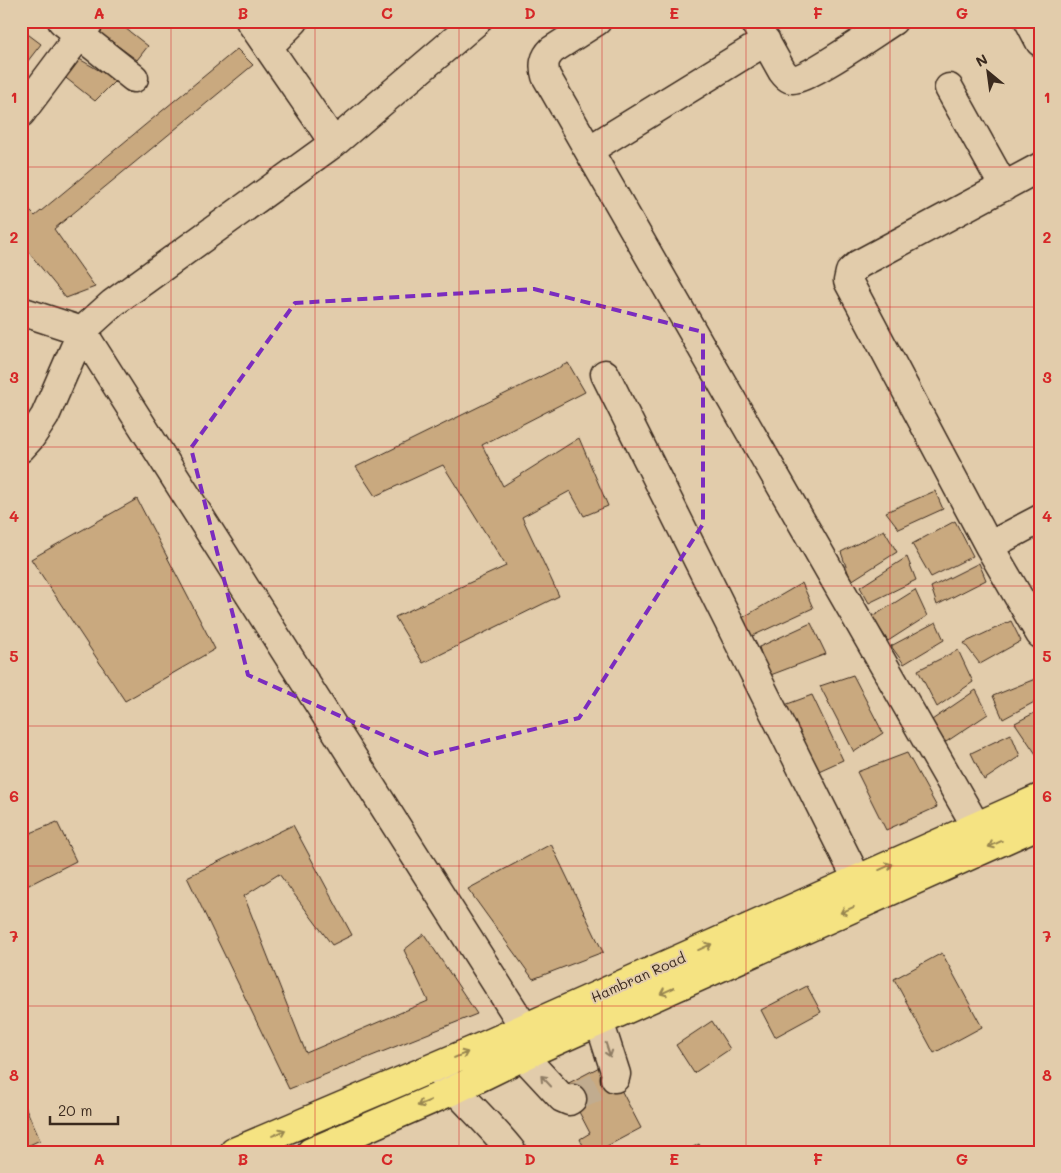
<svg xmlns="http://www.w3.org/2000/svg" width="1061" height="1173" viewBox="0 0 1061 1173" font-family="Mali,sans-serif">
<style>
.building{fill:#c9a97f;stroke:#3b2a1e}
.lines{fill:none;stroke-linecap:round;stroke-linejoin:round}
.minor-tunnel{stroke:#c1ac8f;stroke-width:28;stroke-dasharray:28 14;stroke-linecap:butt}
.minor-casing{stroke:#3b2a1e;stroke-width:31}
.major-casing{stroke:#3b2a1e;stroke-width:31}
.minor{stroke:#e2ccab;stroke-width:28}
.major{stroke:#f5e382;stroke-width:28}
.oneway{stroke:#988650}
.oneway2{stroke:#8e7b64}
.marked{fill:none;stroke:#7b2cbf;stroke-width:4;stroke-dasharray:10 6;stroke-linejoin:round}
.grid{fill:none;stroke:#d62828;stroke-width:1;stroke-opacity:0.55}
.labels{text-anchor:middle;dominant-baseline:central;stroke-width:4;stroke-linejoin:round;paint-order:stroke}
.street-label{font-size:14px;fill:#3b2a1e;stroke:#e2ccab}
.neatline{fill:none;stroke:#d62828;stroke-width:2}
.grid-label{font-size:16px;text-anchor:middle;font-weight:bold;fill:#d62828}
</style>
<rect width="100%" height="100%" fill="#e2ccab"/>
<filter id="ink" filterUnits="userSpaceOnUse"><feTurbulence type="fractalNoise" baseFrequency=".02" numOctaves="2"/><feDisplacementMap in="SourceGraphic" scale="10" xChannelSelector="R" yChannelSelector="G"/><feConvolveMatrix kernelMatrix="1 2 1 2 8 2 1 2 1" color-interpolation-filters="sRGB"/></filter>
<g filter="url(#ink)">
<path class="building" d="M111,21H116L148,46L137,60L100,33Z
M21,29L41,44L24,66L21,63Z
M237,49L253,65L54,229L95,287L66,298L21,243V202L35,216Z
M74,56L116,80L95,101L62,75Z
M568,363L585,392L482,445L503,486L579,438L608,506L584,516L570,491L522,517L559,596L423,663L395,617L506,566L443,465L375,496L356,467Z
M935,491L943,509L899,529L886,512Z
M137,499L215,649L125,701L31,559Z
M955,521L973,556L931,577L912,544Z
M884,530L897,552L851,581L841,552Z
M907,557L916,580L869,603L860,587Z
M979,563L986,580L937,605L931,587Z
M802,583L813,608L748,638L742,618Z
M915,590L927,616L888,641L872,617Z
M1011,621L1021,641L980,664L964,643Z
M936,622L944,640L904,664L891,646Z
M811,623L826,654L768,676L759,647Z
M958,650L973,682L937,707L918,670Z
M853,675L883,733L854,752L820,686Z
M1040,677V699L1003,719L993,696Z
M976,690L988,714L946,742L929,722Z
M812,695L843,760L812,774L782,706Z
M1040,710V760L1015,723Z
M1011,734L1020,756L984,780L971,753Z
M907,753L937,807L886,830L857,772Z
M57,822L76,861L21,889V837Z
M293,825L352,935L332,945L279,874L244,896L306,1053L428,1001L404,950L424,934L477,1014L289,1089L187,877Z
M551,844L603,952L533,979L468,889Z
M942,953L982,1027L934,1053L894,979Z
M807,986L821,1012L775,1037L761,1010Z
M712,1021L730,1049L694,1073L676,1045Z
M607,1063L641,1128L596,1152H586L580,1139L590,1133L565,1085Z
M21,1097L40,1140L21,1149Z
M699,1144L703,1152H684Z"/>
<g class="lines">
<path class="minor-tunnel" d="M572,1099L615,1078"/>
<defs>
<path id="minor" d="M62,21L134,78
M250,21L334,143
M597,21L552,50C544,58 543,65 546,76L976,826
M754,21L782,71C785,75 788,79 793,79C807,80 877,31 893,21
M1029,21L1040,42
M268,47L294,21
M949,88L1004,187
M21,113L90,21
M589,150L766,41
M1040,167L859,264L850,272L848,281L989,546L1040,634
M21,311L82,331L524,1027
M605,374L857,879
M21,448L31,437L45,416L82,331L113,303L334,143L477,21
M989,546L1040,519
M592,999L616,1074L615,1078
M523,1056L562,1098L569,1101L572,1099
M440,1073C463,1100 490,1124 512,1152"/>
<path id="major" d="M234,1152L486,1045L1040,798
M311,1152L454,1090L538,1049L1040,824"/>
</defs>
<use href="#minor" class="minor-casing"/>
<use href="#major" class="major-casing"/>
<use href="#minor" class="minor"/>
<use href="#major" class="major"/>
</g>
<defs><path id="oneway-shaft" d="M-6 0H5M1.5-3L5.5 0L1.5 3" fill="none" stroke-width="1.6" stroke-linecap="round" stroke-linejoin="round" transform="scale(1.25)"/></defs>
<g class="oneway">
<use href="#oneway-shaft" transform="translate(995 844) rotate(156)"/>
<use href="#oneway-shaft" transform="translate(886 867) rotate(-24)"/>
<use href="#oneway-shaft" transform="translate(847 910) rotate(156)"/>
<use href="#oneway-shaft" transform="translate(705 947) rotate(-24)"/>
<use href="#oneway-shaft" transform="translate(667 991) rotate(156)"/>
<use href="#oneway-shaft" transform="translate(461 1055) rotate(-23)"/>
<use href="#oneway-shaft" transform="translate(424 1103) rotate(157)"/>
<use href="#oneway-shaft" transform="translate(279 1133) rotate(-23)"/>
</g>
<g class="oneway2">
<use href="#oneway-shaft" transform="translate(608 1050) rotate(72)"/>
<use href="#oneway-shaft" transform="translate(546 1081) rotate(-133)"/>
</g>
</g>
<path class="marked" d="M534,289L703,332V524L579,718L428,755L248,675L191,448L295,303Z"/>
<path class="grid" d="M171,21V1152M315,21V1152M459,21V1152M602,21V1152M746,21V1152M890,21V1152M21,167H1040M21,307H1040M21,447H1040M21,586H1040M21,726H1040M21,866H1040M21,1006H1040"/>
<g class="labels">
<g class="street-label">
<text transform="translate(638 977) rotate(-24)">Hambran Road</text>
</g>
</g>
<rect width="1061" height="1173" fill="none" stroke="#e2ccab" stroke-width="55"/>
<g transform="translate(988 72) rotate(331)" stroke="#e2ccab" stroke-width="4" paint-order="stroke">
<path d="M0-4L9 19L0 12L-9 19Z" fill="#3b2a1e"/>
<text y="-8" font-size="14" font-weight="bold" text-anchor="middle" fill="#3b2a1e">N</text>
</g>
<path d="M50 1116v8h68v-8" fill="none" stroke="#3b2a1e" stroke-width="2.5"/>
<text x="58" y="1116" font-size="15" fill="#3b2a1e" stroke="#e2ccab" stroke-width="4" paint-order="stroke">20 m</text>
<rect x="28" y="28" width="1006" height="1118" class="neatline"/>
<g class="grid-label">
<text x="99" y="19">A</text>
<text x="243" y="19">B</text>
<text x="387" y="19">C</text>
<text x="530" y="19">D</text>
<text x="674" y="19">E</text>
<text x="818" y="19">F</text>
<text x="962" y="19">G</text>
<text x="14" y="103">1</text>
<text x="1047" y="103">1</text>
<text x="14" y="243">2</text>
<text x="1047" y="243">2</text>
<text x="14" y="383">3</text>
<text x="1047" y="383">3</text>
<text x="14" y="522">4</text>
<text x="1047" y="522">4</text>
<text x="14" y="662">5</text>
<text x="1047" y="662">5</text>
<text x="14" y="802">6</text>
<text x="1047" y="802">6</text>
<text x="14" y="942">7</text>
<text x="1047" y="942">7</text>
<text x="14" y="1081">8</text>
<text x="1047" y="1081">8</text>
<text x="99" y="1165">A</text>
<text x="243" y="1165">B</text>
<text x="387" y="1165">C</text>
<text x="530" y="1165">D</text>
<text x="674" y="1165">E</text>
<text x="818" y="1165">F</text>
<text x="962" y="1165">G</text>
</g>
</svg>
